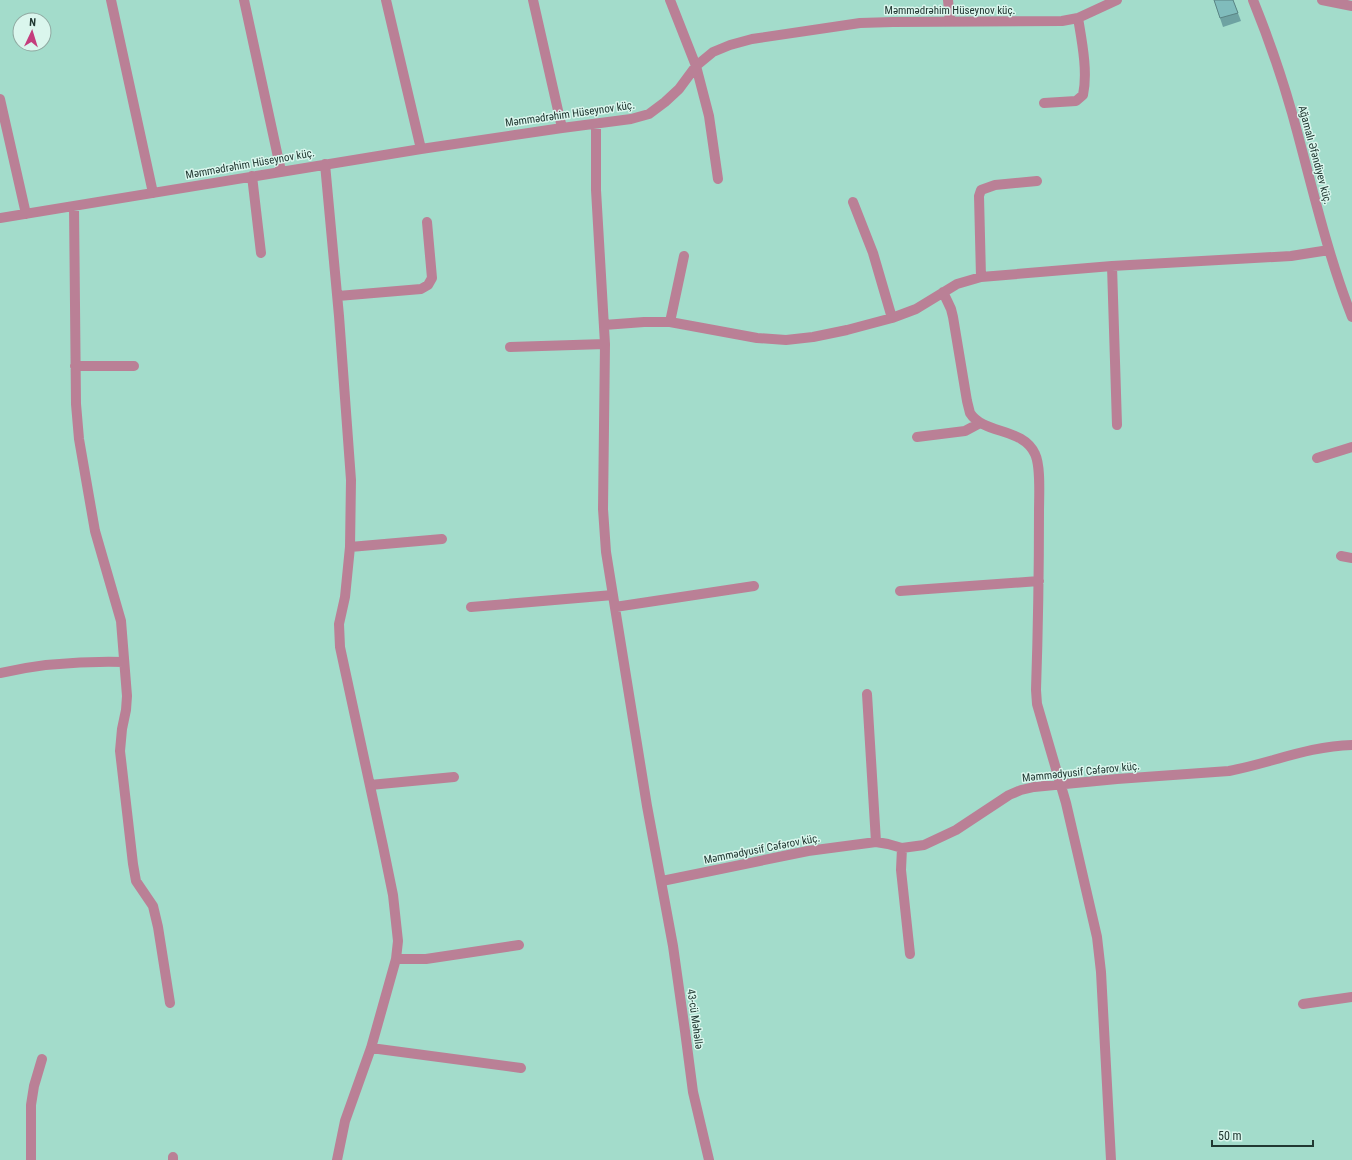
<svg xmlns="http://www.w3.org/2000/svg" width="1352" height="1160" viewBox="0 0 1352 1160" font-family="'Roboto Condensed',sans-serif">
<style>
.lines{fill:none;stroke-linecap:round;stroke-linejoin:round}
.minor{stroke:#ba8096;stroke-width:10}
.wall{fill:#6ea2a2}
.building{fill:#80bcbc;stroke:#5a8484}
.labels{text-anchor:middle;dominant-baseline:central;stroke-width:3;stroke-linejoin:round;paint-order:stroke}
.street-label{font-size:11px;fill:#213832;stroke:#daf6ed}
</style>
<rect width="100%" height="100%" fill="#a3dccb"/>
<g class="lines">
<path class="minor" d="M111,0L153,193
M244,0L281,171
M386,0L421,149
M533,0L562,128
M670,0L696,66L709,116L718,179
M948,0L950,21
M1253,0C1268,37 1281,74 1292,113C1311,181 1326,251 1352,317
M1322,0L1352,6
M0,99L26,214
M1044,103L1076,101L1083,95C1088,72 1082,42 1078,18
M596,124V190L605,344L603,509L606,552L647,806L673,946L685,1031L693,1092L709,1160
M325,164L339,316L351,480L350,547L345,597L339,624L340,647L383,846L393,895L398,941L396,959L371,1048L345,1121L337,1160
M252,176L261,253
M853,202L873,253L892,318
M74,206L76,404L79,439L95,531L121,621L127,696L126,710L122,729L120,751L133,864L136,881L153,906L158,927L170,1003
M0,218L421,149L562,128L631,119L649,114L665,102L679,89L696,66L713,52L730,45L752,39L860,23L893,22L1062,21L1078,18L1117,0
M1112,266L1117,425
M981,277L979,196L981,190L995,185L1037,181
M943,292L951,309L953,317L967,401C968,405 969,409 970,413C984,435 1023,427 1035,454C1041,466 1039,496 1039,511C1039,571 1038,631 1036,690L1037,704L1066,803L1097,937L1101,972L1111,1160
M338,296L421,289L428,285L432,278L427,222
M670,322L684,256
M604,325L644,322H670L757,338L786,340L813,337L847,330L892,318L916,309L957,284L981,277L1112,266L1291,256L1329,250
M510,347L605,344
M75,366H134
M917,437L965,431L980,423
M1317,458L1352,447
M350,547L442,539
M1341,556L1352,558
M900,591L1039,581
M471,607L613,595
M615,607L754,586
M0,673C40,664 82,661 124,662
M867,694L876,842
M370,785L454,777
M902,848L901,870L910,954
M662,881L808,851L876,842L888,844L902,848L924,845L956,830L1009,795L1021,790L1034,787L1117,779L1229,771C1271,763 1309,746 1352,745
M396,959H426L519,945
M1303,1004L1352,997
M371,1048L521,1068
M31,1160V1105L34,1086L42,1059
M173,1160V1157"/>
</g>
<path class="wall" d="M1214,0H1233L1241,21L1223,27Z"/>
<path class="building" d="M1214,0H1233L1238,13L1220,18Z"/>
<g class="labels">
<g class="street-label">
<text x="950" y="10">Məmmədrəhim Hüseynov küç.</text>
<text transform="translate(570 114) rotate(-8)">Məmmədrəhim Hüseynov küç.</text>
<text transform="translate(1315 155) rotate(75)">Ağamalı Əfəndiyev küç.</text>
<text transform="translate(250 164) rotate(-10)">Məmmədrəhim Hüseynov küç.</text>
<text transform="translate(1081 772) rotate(-6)">Məmmədyusif Cəfərov küç.</text>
<text transform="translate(762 849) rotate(-11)">Məmmədyusif Cəfərov küç.</text>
<text transform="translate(695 1019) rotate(82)">43-cü Məhəllə</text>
</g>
</g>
<g transform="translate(32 32) rotate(4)"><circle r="19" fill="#daf6ed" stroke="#90aaa2"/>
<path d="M0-3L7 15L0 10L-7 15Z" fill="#c43d7d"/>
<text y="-6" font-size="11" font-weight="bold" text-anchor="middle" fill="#213832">N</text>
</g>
<path d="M1212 1140v6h101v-6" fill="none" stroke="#213832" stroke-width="2"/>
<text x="1218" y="1140" font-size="12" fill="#213832" stroke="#daf6ed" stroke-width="3" paint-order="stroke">50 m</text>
</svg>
